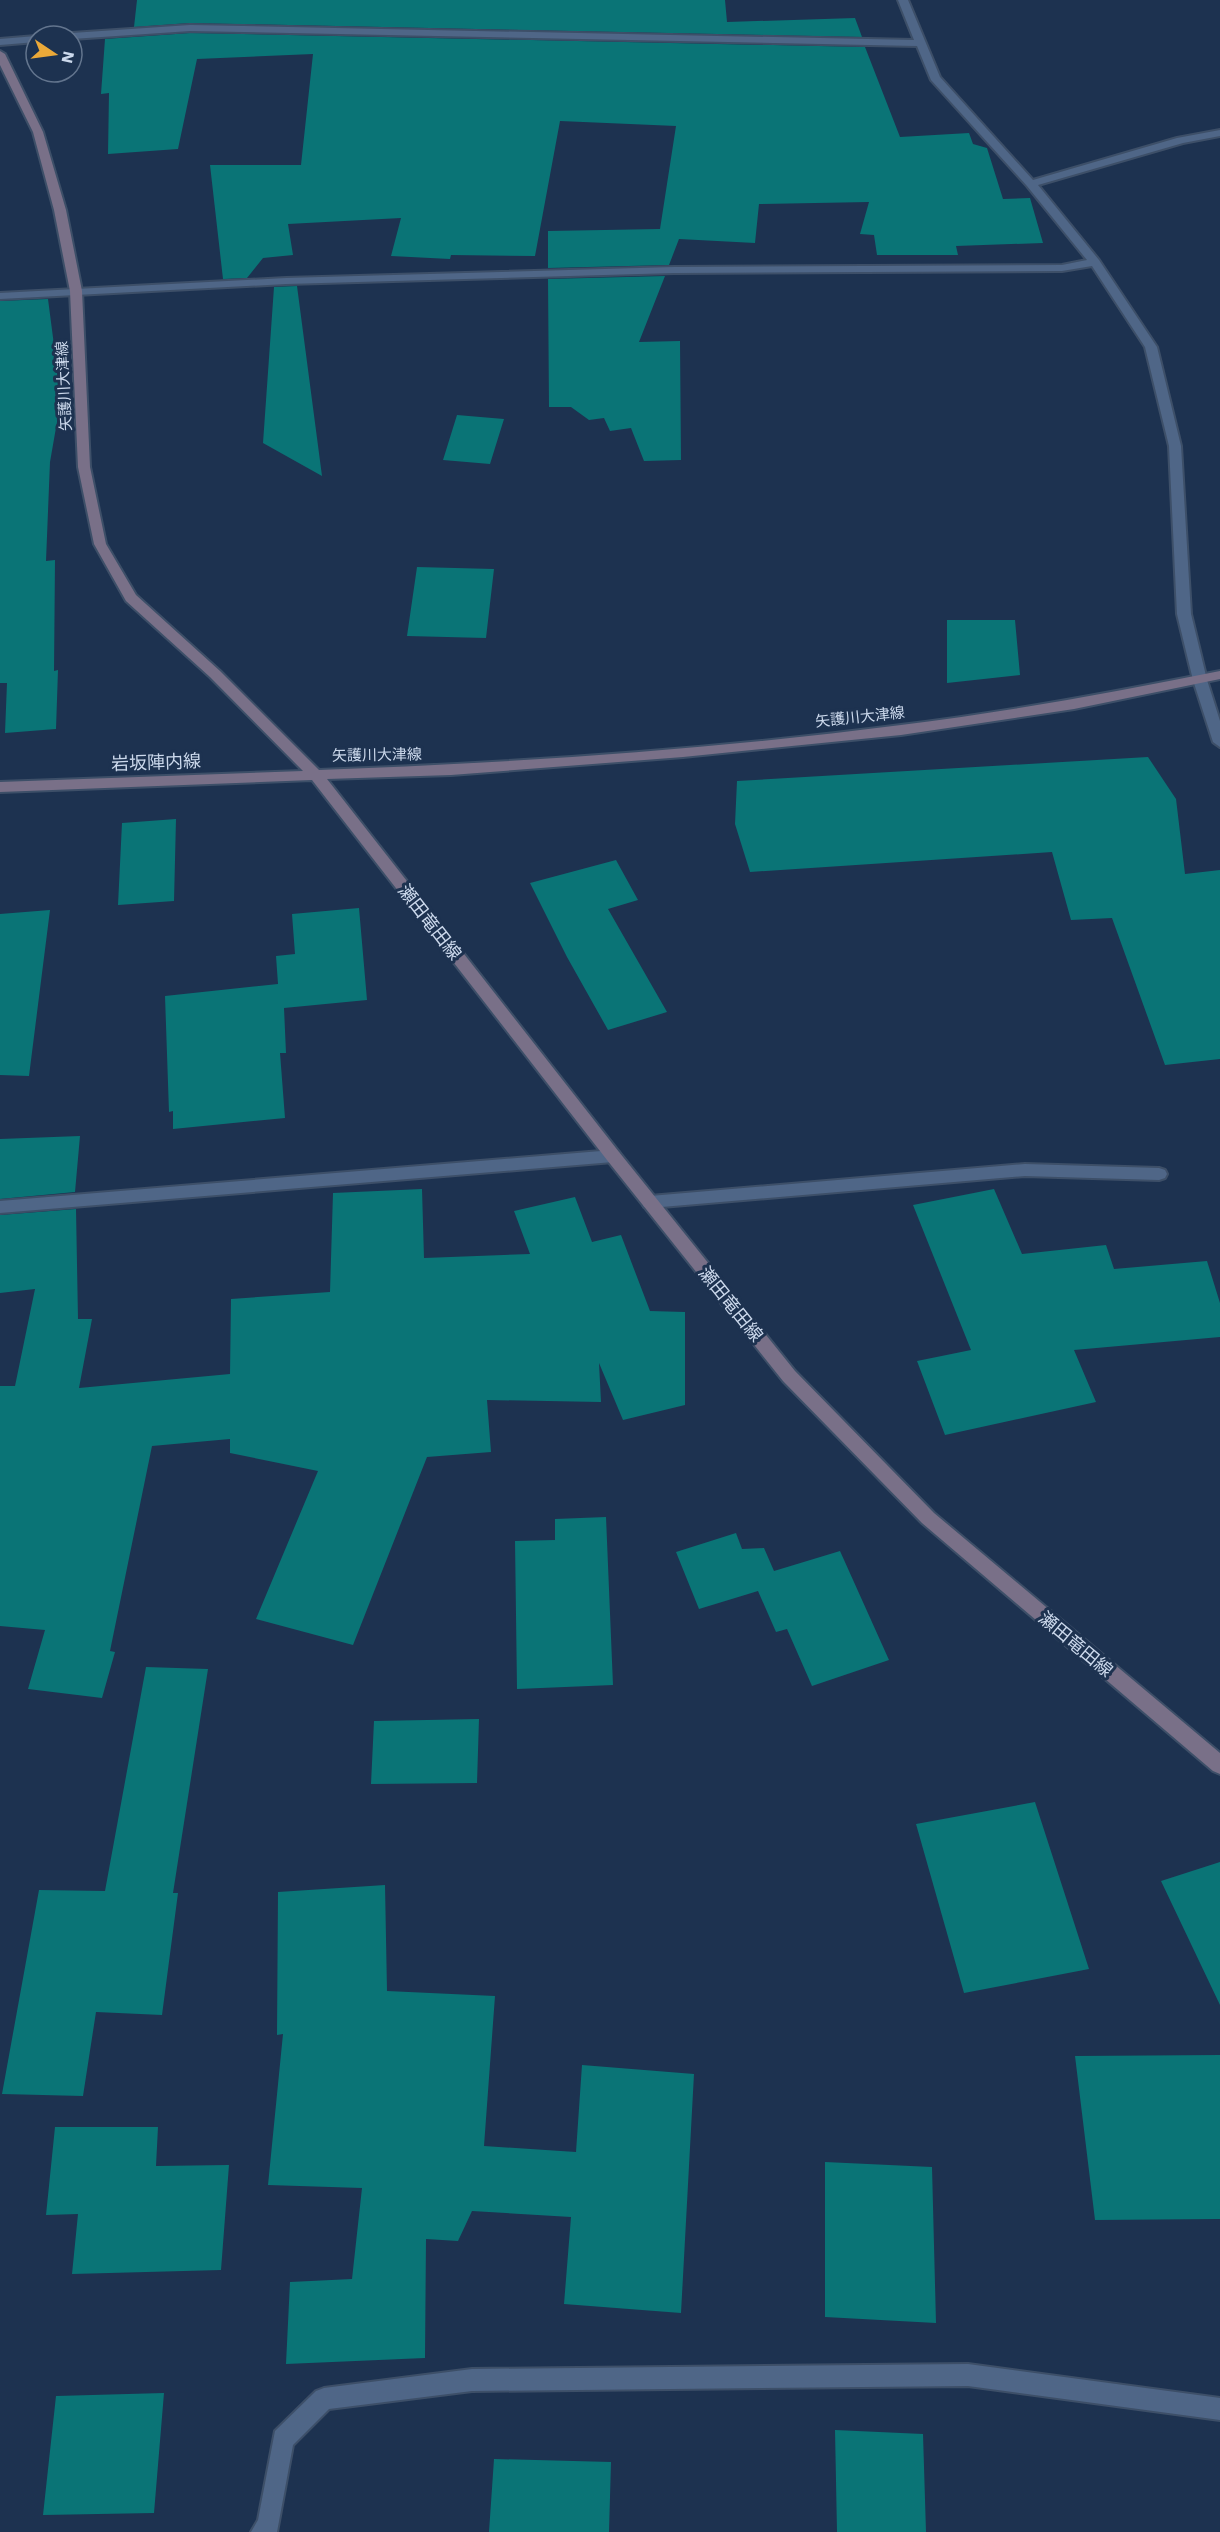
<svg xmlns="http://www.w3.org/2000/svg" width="1220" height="2532" viewBox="0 0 1220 2532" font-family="'Work Sans','Noto Sans JP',sans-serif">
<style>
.building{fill:#0a7476}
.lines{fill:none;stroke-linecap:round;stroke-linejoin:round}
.service-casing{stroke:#3d4f68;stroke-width:4}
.minor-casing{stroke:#3d4f68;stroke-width:4}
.secondary-casing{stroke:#3d4f68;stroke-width:4}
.service{fill:#4f6687;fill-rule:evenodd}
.minor{fill:#4f6687;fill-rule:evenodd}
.secondary{fill:#797088;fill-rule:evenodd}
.labels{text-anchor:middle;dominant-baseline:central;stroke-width:6;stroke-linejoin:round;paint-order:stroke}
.far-street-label{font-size:15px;fill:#ccd9ec;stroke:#1d3250}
.street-label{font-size:18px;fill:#ccd9ec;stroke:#1d3250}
</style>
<rect width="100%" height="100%" fill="#1d3250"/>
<path class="building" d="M137,0H725L727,22L855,18L862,37L190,23L134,27Z
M190,33L865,47L900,137L969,133L973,144L987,148L1003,199L1030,198L1043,243L956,246L958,255H877L874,235L860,234L869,202L759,204L755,243L679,239L669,265L548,268V231L660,229L676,126L560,121L535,256L451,255L450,259L391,256L401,218L288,224L293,255L263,258L247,278L223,279L210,165H301L313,54L197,59L178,149L108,154L109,93L101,94L105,39Z
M665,276L639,342L680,341L681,460L644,461L631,428L610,431L604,418L589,420L571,407H549L548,279Z
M297,286L322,476L263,443L274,287Z
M48,299L61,399L50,462L46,561L55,560L54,671L58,670L56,729L5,733L7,683H0V301Z
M457,415L504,419L490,464L443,460Z
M417,567L494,569L486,638L407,636Z
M947,620H1015L1020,675L947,683Z
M1148,757L1176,799L1185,874L1220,870V1059L1165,1065L1112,918L1071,920L1052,852L750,872L735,824L737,781Z
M176,819L174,901L118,905L122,823Z
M616,860L638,900L608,909L667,1012L608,1030L567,957L530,883Z
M359,908L367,1000L284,1008L286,1053H280L285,1118L173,1129V1111L169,1112L165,996L278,984L276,956L295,954L292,914Z
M50,910L29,1076L0,1075V914Z
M80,1136L75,1192L0,1199V1139Z
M422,1189L424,1258L530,1254L514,1211L575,1197L592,1242L621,1235L650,1311L685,1312V1405L623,1420L599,1363L601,1402L487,1400L491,1452L427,1457L353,1645L256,1619L318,1471L230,1453V1439L152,1446L110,1651L115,1652L102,1698L28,1689L45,1630L0,1626V1386H15L35,1289L0,1293V1215L76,1209L78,1319H92L79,1388L230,1374L231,1299L330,1292L333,1193Z
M994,1189L1022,1254L1106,1245L1114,1269L1207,1261L1220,1303V1337L1074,1350L1096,1402L945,1435L917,1361L971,1350L913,1205Z
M606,1517L613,1685L517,1689L515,1541L555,1540V1519Z
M736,1533L742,1549L764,1548L774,1571L840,1551L889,1660L812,1686L787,1629L776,1632L758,1591L699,1609L676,1552Z
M146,1667L208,1669L173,1893H178L162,2015L96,2012L83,2096L2,2094L39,1890L105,1891Z
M479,1719L477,1783L371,1784L374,1721Z
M1035,1802L1089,1969L964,1993L916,1824Z
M1220,1862V2005L1161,1881Z
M385,1885L387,1991L495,1996L484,2146L576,2152L582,2065L694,2074L681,2313L564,2304L571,2217L472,2211L458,2241L426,2239L425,2358L286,2364L290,2282L352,2279L362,2188L268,2185L283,2034L277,2035L278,1892Z
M1220,2055V2219L1095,2220L1075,2056Z
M55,2127H158L156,2166L229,2165L221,2270L72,2274L78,2214L46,2215Z
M825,2162L932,2167L936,2323L825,2317Z
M164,2393L154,2513L43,2515L56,2396Z
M835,2430L923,2434L926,2532H837Z
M494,2459L611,2462L609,2532H489Z"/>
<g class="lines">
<defs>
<path id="service" d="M613,1150L619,1152L621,1156L619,1160L613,1162L0,1213V1201Z"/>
<path id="minor" d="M898,0H908L940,77L1033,180L1177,138L1220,130V136L1183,143L1038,185L1099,260L1157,347L1181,446L1191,614L1207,680L1220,721V747L1213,742L1193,680L1177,614L1169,446L1145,347L1092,266L1062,271L674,273L286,284L0,299V293L286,278L674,267L1062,265L1087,260L1027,186L931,80L917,46L190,31L72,39V36H67L72,33L190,25L914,40Z
M36,36V42L0,45V39Z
M1025,1164L1159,1168L1165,1170L1167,1174L1165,1178L1159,1180L1025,1176L650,1208L644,1207L642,1202L644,1197L650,1196Z
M968,2364L1220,2398V2420L968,2386L472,2391L329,2409L293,2445L277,2532H251L258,2520L275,2431L316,2391L324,2388L472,2369Z"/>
<path id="secondary" d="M0,51L5,54L43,132L66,210L82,291L90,467L106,544L136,595L220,671L319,770C513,763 708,750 901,725C1008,712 1114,692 1220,671V679L1074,709L901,735L683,757L451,775L327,779L619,1152L795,1371L934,1513L1220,1753V1774L1213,1771L922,1523L783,1381L607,1160L312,780L0,792V782L303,771L210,677L126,601L94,544L78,467L70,291L54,210L33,132L0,65Z"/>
</defs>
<use href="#service" class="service-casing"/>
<use href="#minor" class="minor-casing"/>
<use href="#secondary" class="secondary-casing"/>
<use href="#service" class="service"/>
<use href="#minor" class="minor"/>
<use href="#secondary" class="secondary"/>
</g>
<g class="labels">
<g class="far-street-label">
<text transform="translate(64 386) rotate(-93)">矢護川大津線</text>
<text transform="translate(860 717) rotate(-6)">矢護川大津線</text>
<text transform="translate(377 755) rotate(-1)">矢護川大津線</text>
</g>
<g class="street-label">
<text transform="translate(156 762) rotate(-2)">岩坂陣内線</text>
<text transform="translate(430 922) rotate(52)">瀬田竜田線</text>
<text transform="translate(731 1304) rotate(51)">瀬田竜田線</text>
<text transform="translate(1076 1644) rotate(40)">瀬田竜田線</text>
</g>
</g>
<g transform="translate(54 54) rotate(103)"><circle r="28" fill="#1d3250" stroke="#63758e" stroke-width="1.5"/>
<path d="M0-4.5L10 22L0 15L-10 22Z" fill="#eba939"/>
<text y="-9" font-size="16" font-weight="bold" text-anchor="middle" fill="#ccd9ec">N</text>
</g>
</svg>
